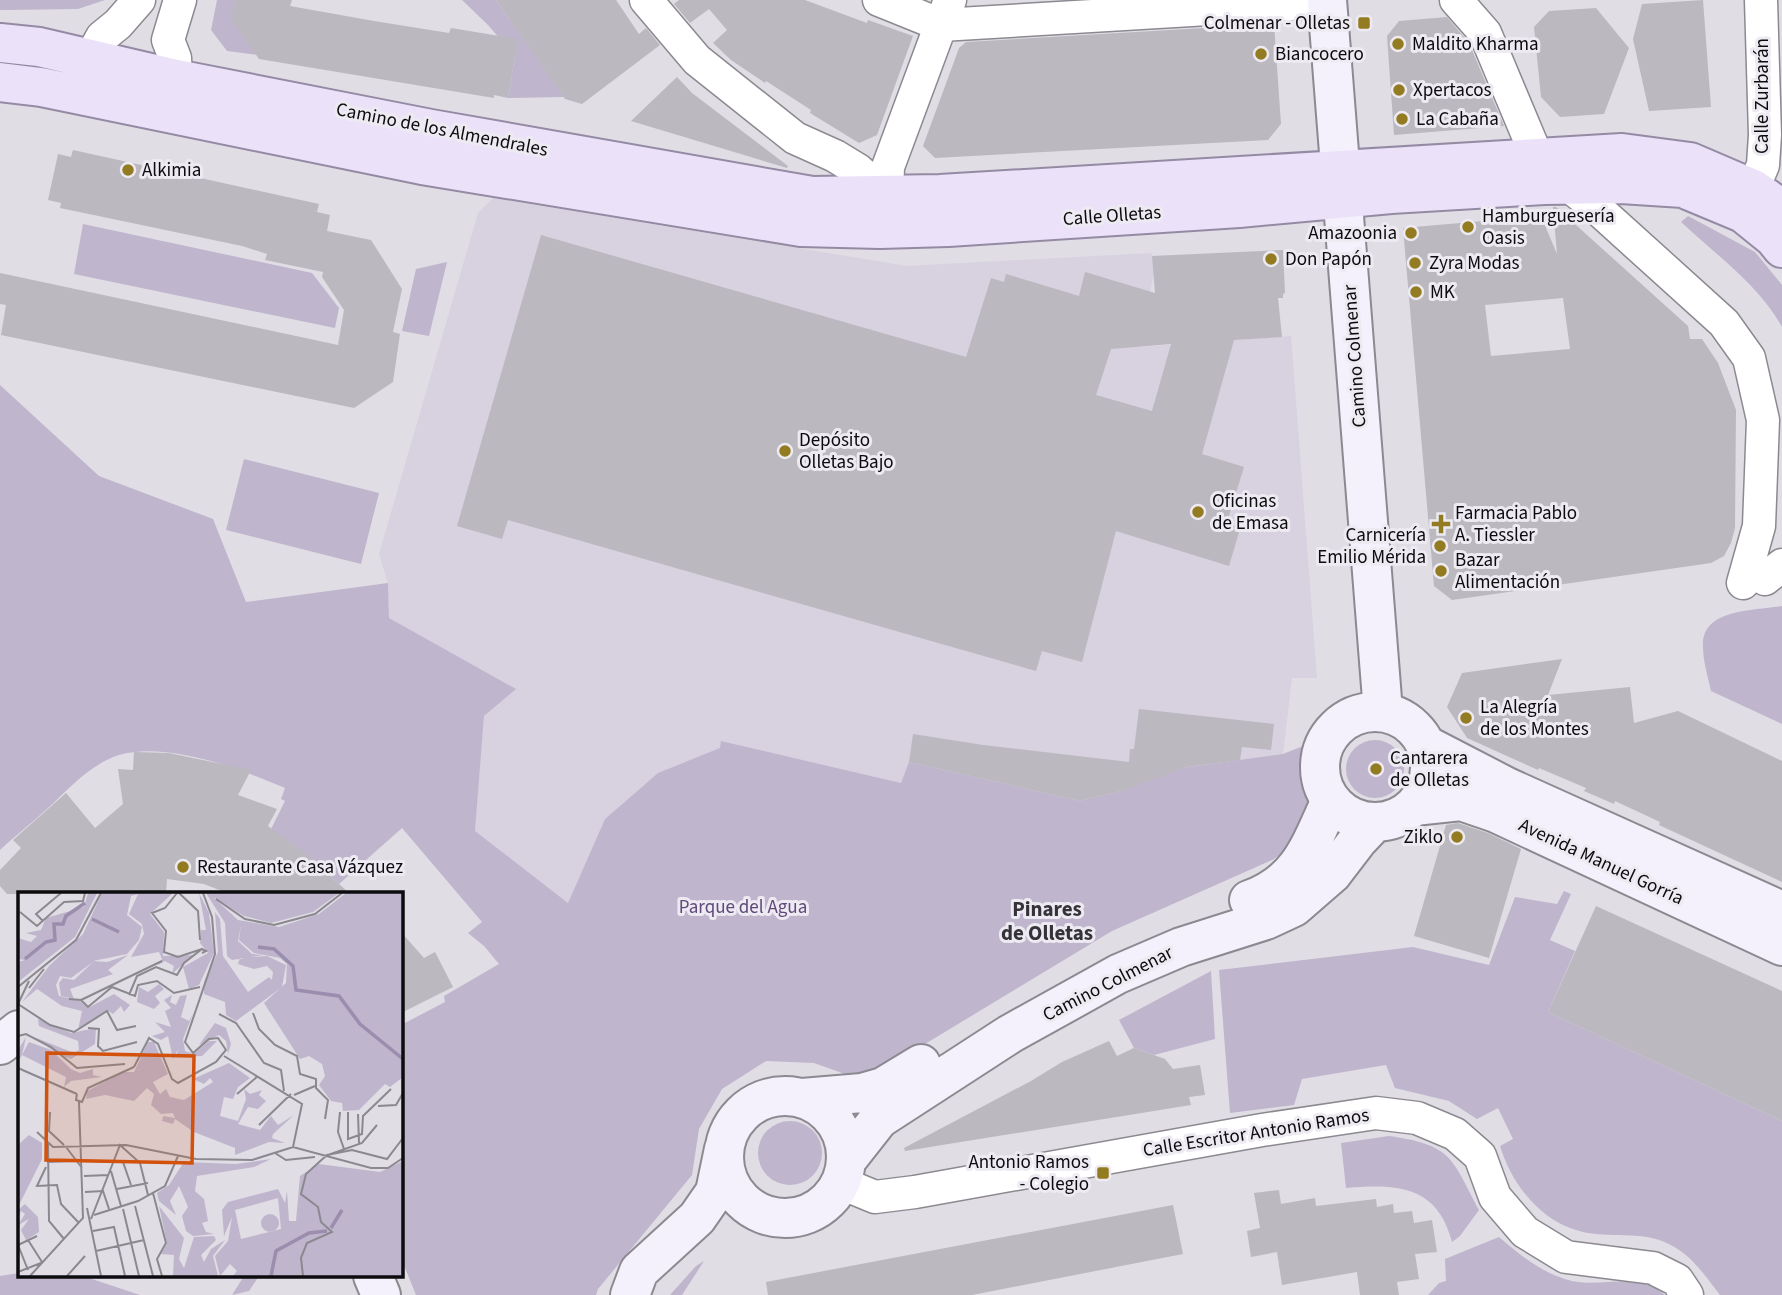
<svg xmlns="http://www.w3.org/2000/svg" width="1782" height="1295" viewBox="0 0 1782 1295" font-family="'Source Sans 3',sans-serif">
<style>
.built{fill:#d7d1e0}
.green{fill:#bfb5cd}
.building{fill:#bbb8bf;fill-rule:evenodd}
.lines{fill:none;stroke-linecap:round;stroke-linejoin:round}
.street-casing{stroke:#8c8990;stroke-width:35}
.secondary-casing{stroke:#8c8990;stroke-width:42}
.primary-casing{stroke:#948aa4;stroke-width:42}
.street{stroke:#fff;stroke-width:32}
.secondary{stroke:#f5f1fc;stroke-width:38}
.primary{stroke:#ebe2f9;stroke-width:38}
.poi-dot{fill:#937b22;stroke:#edeaf2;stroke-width:2.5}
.labels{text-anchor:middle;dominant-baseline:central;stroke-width:6;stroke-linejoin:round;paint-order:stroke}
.poi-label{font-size:19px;fill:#0c0b0e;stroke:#edeaf2;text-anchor:start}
.street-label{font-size:19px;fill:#0c0b0e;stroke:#edeaf2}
.park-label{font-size:19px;fill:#5f4a7a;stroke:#edeaf2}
.neighbourhood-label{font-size:21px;font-weight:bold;fill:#353339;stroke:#edeaf2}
.inset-river{fill:none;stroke:#9a8dae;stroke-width:3.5}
.inset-road{fill:none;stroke:#8b898f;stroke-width:2}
.view{fill:#d2510c;fill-opacity:0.15;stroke:#d2510c;stroke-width:3.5}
.inset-edge{fill:none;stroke:#0c0b0e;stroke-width:3.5}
</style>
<rect width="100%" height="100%" fill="#e0dde5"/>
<path class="built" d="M493,198L907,266L1152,253L1154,273L1139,347L1291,336L1317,678H1292L1283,754L1166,770L1125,790L1080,801L909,762L901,783L721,741V748L658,773L605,819L568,903L475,831L484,716L515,689L389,618L388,583L379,554L478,213Z"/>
<path class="green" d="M0,0H105L78,9L4,10H0Z
M217,0H235L232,19L257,55L227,51L211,30Z
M462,0H496L564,97L508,98L515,56L488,25Z
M1688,216L1755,252L1782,285V327C1758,284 1716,255 1681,222Z
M83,224L312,273L339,308L335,328L74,274Z
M447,262L429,336L402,331L416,269Z
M0,385L99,476L213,519L246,602L388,583L389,618L516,689L484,716L475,831L568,903L605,819L658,773L720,748L721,741L901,783L909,762L1080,801L1125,790L1165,770L1283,754L1303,746C1309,778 1319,815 1296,842C1290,849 1280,854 1274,859L1112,931L882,1070L859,1079L814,1063L766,1061L722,1089L699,1129L692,1175L598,1289L596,1295H416L401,1258V1025L445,1002L444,996L499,964L484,946L468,933L482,922L402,828L339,884L320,866L271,829L285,801L281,799L285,788C241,769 167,741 119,755C87,765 64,795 39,816C25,829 12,838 0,850Z
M244,459L379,493L361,564L226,530Z
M1782,606V724L1711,691C1708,677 1703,661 1703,647C1701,608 1755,611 1782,606Z
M1346 769a29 29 0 1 1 58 0a29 29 0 1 1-58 0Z
M1564,891L1571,894L1550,940L1575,951L1548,1012L1782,1121V1295H1720C1703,1273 1689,1251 1662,1241C1636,1231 1603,1239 1576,1230C1538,1219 1511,1182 1500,1146L1513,1139L1498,1108L1477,1119L1449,1101L1395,1088L1386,1065L1302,1079L1294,1105L1230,1113L1219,970L1413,947L1489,965L1515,897L1557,904Z
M1211,971L1215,1039L1154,1055L1134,1048L1119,1020Z
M758 1153a32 32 0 1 1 64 0a32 32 0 1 1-64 0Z
M1389,1136C1452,1145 1451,1157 1479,1210L1460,1236L1452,1242C1437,1185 1397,1184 1346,1188L1341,1143Z
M1499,1237C1520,1255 1543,1274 1572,1281C1605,1288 1638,1270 1665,1295H1428L1439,1283L1446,1281L1445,1259Z
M704,1261L682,1295H670L696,1266Z
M19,1273V1276H83L140,1295H0V1276Z
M244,1276H259L249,1291L232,1295Z"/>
<path class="building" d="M235,0H292L290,6L374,21L449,33L451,28L518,39L508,98L494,95V98L259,59L231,19Z
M496,0H616L639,34L646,28L660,45L582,104L565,99Z
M679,0H805L867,23L868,20L913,36L877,135L859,143L810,113L811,110L766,81L765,83L731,60L713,43L727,30L709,9L690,23L674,4Z
M1703,0L1711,107L1649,111L1633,39L1642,4Z
M1596,8L1629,48L1604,114L1560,117L1541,97L1534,27L1549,11Z
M1447,17L1469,43L1504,126L1394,135L1387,36L1399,21Z
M1274,24L1281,124L1268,140L935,158L923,146L959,48L966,42Z
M677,77L692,93L788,166L787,168L631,121Z
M73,150L319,204L317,212L330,215L327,231L371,240L402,289L393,332L400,334L393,382L354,408L1,335L6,305L0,304V273L338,345L344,310L322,277L323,272L265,260L267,254L242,246L60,208L61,203L48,200L58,154L71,157Z
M1553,207H1556L1688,326L1690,339H1702L1718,363L1736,410L1735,528L1731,543L1724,556L1711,563L1452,600L1434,586L1403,228L1541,216L1557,254ZM1563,298L1570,349L1491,356L1485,305Z
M541,235L966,357L991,278L1004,282L1006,274L1079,296L1085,272L1155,293L1152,256L1283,250L1285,293L1283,294V298H1278L1282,337L1234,340L1202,454L1244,467L1228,519L1242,522L1229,566L1116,531L1082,662L1042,651L1036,671L508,520L502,539L457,526ZM1171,344L1152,411L1096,395L1111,349Z
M1562,659L1548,695L1630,687L1634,723L1678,711L1782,761V882L1659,825L1660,822L1615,801L1614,804L1584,791L1586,788L1539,768L1538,770L1467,738L1447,707L1462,673Z
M1139,709L1274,724L1271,750L1242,747L1240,760L1186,767L1125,790L1080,801L909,762L913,734L983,745L1129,762L1130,749H1134Z
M134,752L169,753L251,770L238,795L277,809L268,826L305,853L350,894H229L204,884L167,879L166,894H7L0,886V870L21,848L13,840L66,793L95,828L123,804L118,769L133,770Z
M1458,823L1488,833L1521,849L1489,958L1414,936L1446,825Z
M1596,906L1782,991V1121L1548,1012Z
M401,932L424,958L435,952L453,987L401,1013Z
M1109,1041L1117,1056L1134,1048L1165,1059L1173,1069L1200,1065L1205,1095L1189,1097L1191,1105L905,1151L904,1148L1031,1081L1062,1062Z
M1279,1190L1281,1204L1315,1198L1316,1206L1376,1199L1377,1207L1393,1204L1394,1213L1412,1211L1414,1223L1432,1220L1437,1252L1415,1254L1419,1279L1397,1282L1399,1295H1360L1357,1272L1282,1285L1277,1252L1251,1257L1247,1231L1260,1228L1254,1193Z
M1173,1205L1183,1254L972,1295H768L766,1282Z"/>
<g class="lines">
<defs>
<path id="street" d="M646,0L697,60L795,138L835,156L858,170L887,195
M879,0L941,25L1327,2
M1456,0L1485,33L1537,157
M176,79L175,58L168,40L180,0
M83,81L91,57L102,37L118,24L139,0
M1568,185L1599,210L1724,323L1749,358L1763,420L1759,526L1743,583
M1753,189L1763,165L1765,135L1761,0
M887,195L888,167L950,0
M1765,579L1782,565
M841,1183L875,1197L915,1192L1262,1130L1376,1113L1417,1118L1455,1134L1480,1156L1495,1197L1525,1232L1566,1257L1653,1268L1677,1280L1687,1295"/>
<path id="secondary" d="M1327,0L1383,712
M1320 767a55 55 0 1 1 110 0a55 55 0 1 1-110 0Z
M1426,745L1507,787L1782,911
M1414,806L1461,801L1496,813L1782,946
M1249,900C1300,882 1310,845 1331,800
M0,1045L19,1030
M724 1157a61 61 0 1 1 122 0a61 61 0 1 1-122 0Z
M802,1098L862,1093L883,1087L921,1064
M846,1161L879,1119L1010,1034L1118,974L1181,947L1266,920L1294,907L1332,874L1358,840L1375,822
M373,1276L381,1295
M630,1295L639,1271L697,1218L715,1192L724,1149"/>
<path id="primary" d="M0,43L39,47L176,79L431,129L812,196L940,194L1622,153L1690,162L1753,189L1782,209
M0,82L41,87L422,165L801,227L880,229L948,227L1239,208L1391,194L1544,185L1621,184L1683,188L1743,213L1774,238L1782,248"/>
</defs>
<use href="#street" class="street-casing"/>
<use href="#secondary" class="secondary-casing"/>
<use href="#primary" class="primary-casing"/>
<use href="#street" class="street"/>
<use href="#secondary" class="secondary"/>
<use href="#primary" class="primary"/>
</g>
<g class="poi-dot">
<rect x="1357" y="16" width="14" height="14" rx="3.5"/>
<circle cx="1398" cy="44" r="7"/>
<circle cx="1261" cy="54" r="7"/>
<circle cx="1399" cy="90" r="7"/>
<circle cx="1402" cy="119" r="7"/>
<circle cx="128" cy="170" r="7"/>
<circle cx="1468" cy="227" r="7"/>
<circle cx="1411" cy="233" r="7"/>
<circle cx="1271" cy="259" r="7"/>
<circle cx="1415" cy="263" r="7"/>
<circle cx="1416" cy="292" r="7"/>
<circle cx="785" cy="451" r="7"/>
<circle cx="1198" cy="512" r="7"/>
<path d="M1437.5 513.5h7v7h7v7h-7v7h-7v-7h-7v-7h7z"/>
<circle cx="1440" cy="546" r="7"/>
<circle cx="1441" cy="571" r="7"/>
<circle cx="1466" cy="718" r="7"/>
<circle cx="1376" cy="769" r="7"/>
<circle cx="1457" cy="837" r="7"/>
<circle cx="183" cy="867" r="7"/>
<rect x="1096" y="1166" width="14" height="14" rx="3.5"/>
</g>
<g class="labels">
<g class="poi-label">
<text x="1350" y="23" text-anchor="end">Colmenar - Olletas</text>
<text x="1412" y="44">Maldito Kharma</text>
<text x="1275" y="54">Biancocero</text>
<text x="1413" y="90">Xpertacos</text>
<text x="1416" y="119">La Cabaña</text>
<text x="142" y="170">Alkimia</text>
<text x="1482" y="216">Hamburguesería<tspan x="1482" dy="22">Oasis</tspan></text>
<text x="1397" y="233" text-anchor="end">Amazoonia</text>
<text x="1285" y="259">Don Papón</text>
<text x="1429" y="263">Zyra Modas</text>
<text x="1430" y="292">MK</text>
<text x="799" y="440">Depósito<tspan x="799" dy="22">Olletas Bajo</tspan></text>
<text x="1212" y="501">Oficinas<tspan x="1212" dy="22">de Emasa</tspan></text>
<text x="1455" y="513">Farmacia Pablo<tspan x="1455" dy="22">A. Tiessler</tspan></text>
<text x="1426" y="535" text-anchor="end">Carnicería<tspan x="1426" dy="22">Emilio Mérida</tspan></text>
<text x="1455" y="560">Bazar<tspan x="1455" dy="22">Alimentación</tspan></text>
<text x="1480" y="707">La Alegría<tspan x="1480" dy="22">de los Montes</tspan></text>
<text x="1390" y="758">Cantarera<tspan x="1390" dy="22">de Olletas</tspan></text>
<text x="1443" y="837" text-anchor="end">Ziklo</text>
<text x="197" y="867">Restaurante Casa Vázquez</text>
<text x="1089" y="1162" text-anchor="end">Antonio Ramos<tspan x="1089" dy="22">- Colegio</tspan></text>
</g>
<g class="street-label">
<text transform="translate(1762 96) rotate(-90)">Calle Zurbarán</text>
<text transform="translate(442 130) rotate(11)">Camino de los Almendrales</text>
<text transform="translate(1112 216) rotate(-4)">Calle Olletas</text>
<text transform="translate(1355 356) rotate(-94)">Camino Colmenar</text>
<text transform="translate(1601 862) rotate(25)">Avenida Manuel Gorría</text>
<text transform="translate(1108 984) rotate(-27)">Camino Colmenar</text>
<text transform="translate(1256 1133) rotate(-9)">Calle Escritor Antonio Ramos</text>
</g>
<g class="park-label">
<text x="743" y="907">Parque del Agua</text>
</g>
<g class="neighbourhood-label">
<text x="1047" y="909">Pinares<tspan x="1047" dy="24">de Olletas</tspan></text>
</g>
</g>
<g transform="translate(18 892)">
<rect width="385" height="385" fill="#e0dde5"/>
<path d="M70,1H79L57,45L0,90V70L7,68L0,67V46L13,50L19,44L8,41L23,38L28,26L66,15ZM84,1H155L132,22L146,40L145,64L175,63L154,82L156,74L147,69L140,73L144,67L141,60L113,65L126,42L124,32L111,22L120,2L113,4L109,23L124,35L121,48L109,62L75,69L89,70L110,63L90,78L95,82L52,97L56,107L43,104L41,91L45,86L56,88L75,70L53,86L42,84L38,93L41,104L62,109L70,116L96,102L112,113L106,120L103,114L95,122L89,118L60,138L64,119L44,114L19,97L4,110L31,74L65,42ZM181,1L191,21L196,61L181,93L171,97L165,75L190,61L182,51L183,38H188ZM188,1H321L295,20L253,31L226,24L195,5L220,28L261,35L301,22L328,1H385V185L372,195L367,192L341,218L325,219L324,211L313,209L301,193L307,184L304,172L291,164L282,167L246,111L268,91L269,72L262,66L236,61L221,48L223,33L220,49L234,62L245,63L214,68L209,64L207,31ZM197,20L202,27L205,64L230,100L251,85L254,88L255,80L249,74L236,77L220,72L222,66L249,64L268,73L264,95L218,129L208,123L207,110L186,102V90L200,60ZM141,92L146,97L137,104L142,111L136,117L119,110L121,95L130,100ZM154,103L152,110L158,113L162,104L169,103L163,125L171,129L175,122L165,147L167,159L175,162L191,149H199L184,164L158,165L160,157L155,167L150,144L143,148L134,144L147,140L137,130L153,135L147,119L153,116L146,108ZM20,127L53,141L78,136L77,152L53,167L41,163L16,145L56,161L61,158L60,149L21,134ZM197,131L208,136L213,152L210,162L208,149L201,143L181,153ZM8,145L4,163L11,150L33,158L53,177L62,181L75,177V183L84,185L53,189L46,195L48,185L4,163L0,170V158ZM130,150H136L150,182L135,190L142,202L148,197L152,205L166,208L195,190L192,186L186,192L175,187L211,171L232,186L220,195L215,207L206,205L202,224L220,229L228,207L226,197L232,202L244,198L241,203L248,209L240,217L230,215L220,232L242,238L253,224L260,233L276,223L255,242L254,246L267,251L251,250L217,263V256L176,240L157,227L155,232L144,229L145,224L157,226L155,221L143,222L133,213L136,202L129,196L116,209L87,203L68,207L69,199L105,180H116ZM11,243L24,251V267L0,315V253ZM253,267L236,275L179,284L177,299L186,307L190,329L184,331L188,340L196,342L175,344L168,339L164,324L170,315L161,294L152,309L158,323L141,309L139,301L151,293L166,270L218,272ZM385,269V384H215L219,379L212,372L202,384L197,364L210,349L214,325L206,344L204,318L210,310L260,297L267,311L269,299L271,329H278L282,284L301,272L362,280ZM260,306L263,337L223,347L217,318ZM7,312L20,325L21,340L8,348L3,338L11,327L0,333L7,322L3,319L0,326V318ZM141,314L166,346L161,367L166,376L176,345L196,344L198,348L183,363L186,370L193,357L207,348L195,364L200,384H155L156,363L143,362L149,352ZM243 331a9 9 0 1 1 18 0a9 9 0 1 1-18 0Z" fill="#bfb5cd" fill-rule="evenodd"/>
<path class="inset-river" d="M74,27L101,40M240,55L256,57L275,74L278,98L321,104L342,132L385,167M7,67L28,50L37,48L36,32H45L48,24L67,11M313,336L324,318M253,384L258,359L291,341L309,339"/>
<path class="inset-road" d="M159,1L147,16L134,21L148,39L146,60L160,65L184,57M161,1L180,19L182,48M198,7L227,27L256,33L297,22L324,1M2,20L19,34L46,10L65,9L67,1M25,29L18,22L43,1M0,95L58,48L83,1M11,96L26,77M111,103L119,84L138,75L159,83L166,71L184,57L188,59L184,61M51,107L63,108L70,115L94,95L117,104L120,93L139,89L156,101L182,95M63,108L144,69M0,112L32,133L56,140L89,119L99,138L118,134M0,112L11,89M235,121L241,137L257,153L279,164L282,182L298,187V196L310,208L307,227M201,122L218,131L246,171L263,178L266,199M70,136L81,137L80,154L85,159L119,150M0,144L8,142L33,155L59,176L107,172M206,164L284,212L275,255M116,175L131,146L140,152L154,187L160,191L198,170L208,158L200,146L191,147L175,161L167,150L197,62L194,25L185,1M0,176L59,202M59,202L58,208L64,210L70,196L116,175M219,202L240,184M276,203L297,194M360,214L378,213L385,201M32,220L31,239L46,253M322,220L320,240L326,257M330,220V247L344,242L345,224L373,197M340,222L341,251M241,233L273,202M19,240L35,255L108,253L178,267L234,268L275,255L353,276H370L385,266M30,252L31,329L46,347M48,255L64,276M257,261L268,268L297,265M310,263L344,251L359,233M65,269L105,270L113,293M29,270L55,269M28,275L19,294L39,293L43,312L61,331M93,279L103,314M66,284L90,283M99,297L130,291M67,300L85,299L91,317M135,301L148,351L139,367L144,384M117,314L135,384M69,316L83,384M105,317L121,384M76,323L120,309L147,294L160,264M73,327L102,253L122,271L130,303M75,339L96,335L107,384M10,348L24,370M0,353L10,378M0,353L19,344M78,359L126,348M0,380L23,371M12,384L65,326L61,210M49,384L67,364M285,384L283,366L289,351L314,340L303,330L300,315L283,302L288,282L309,263L334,258L369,267L385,246"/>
<path class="view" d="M29,161L176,164L174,271L28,268Z"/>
<rect width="385" height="385" class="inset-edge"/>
</g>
</svg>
